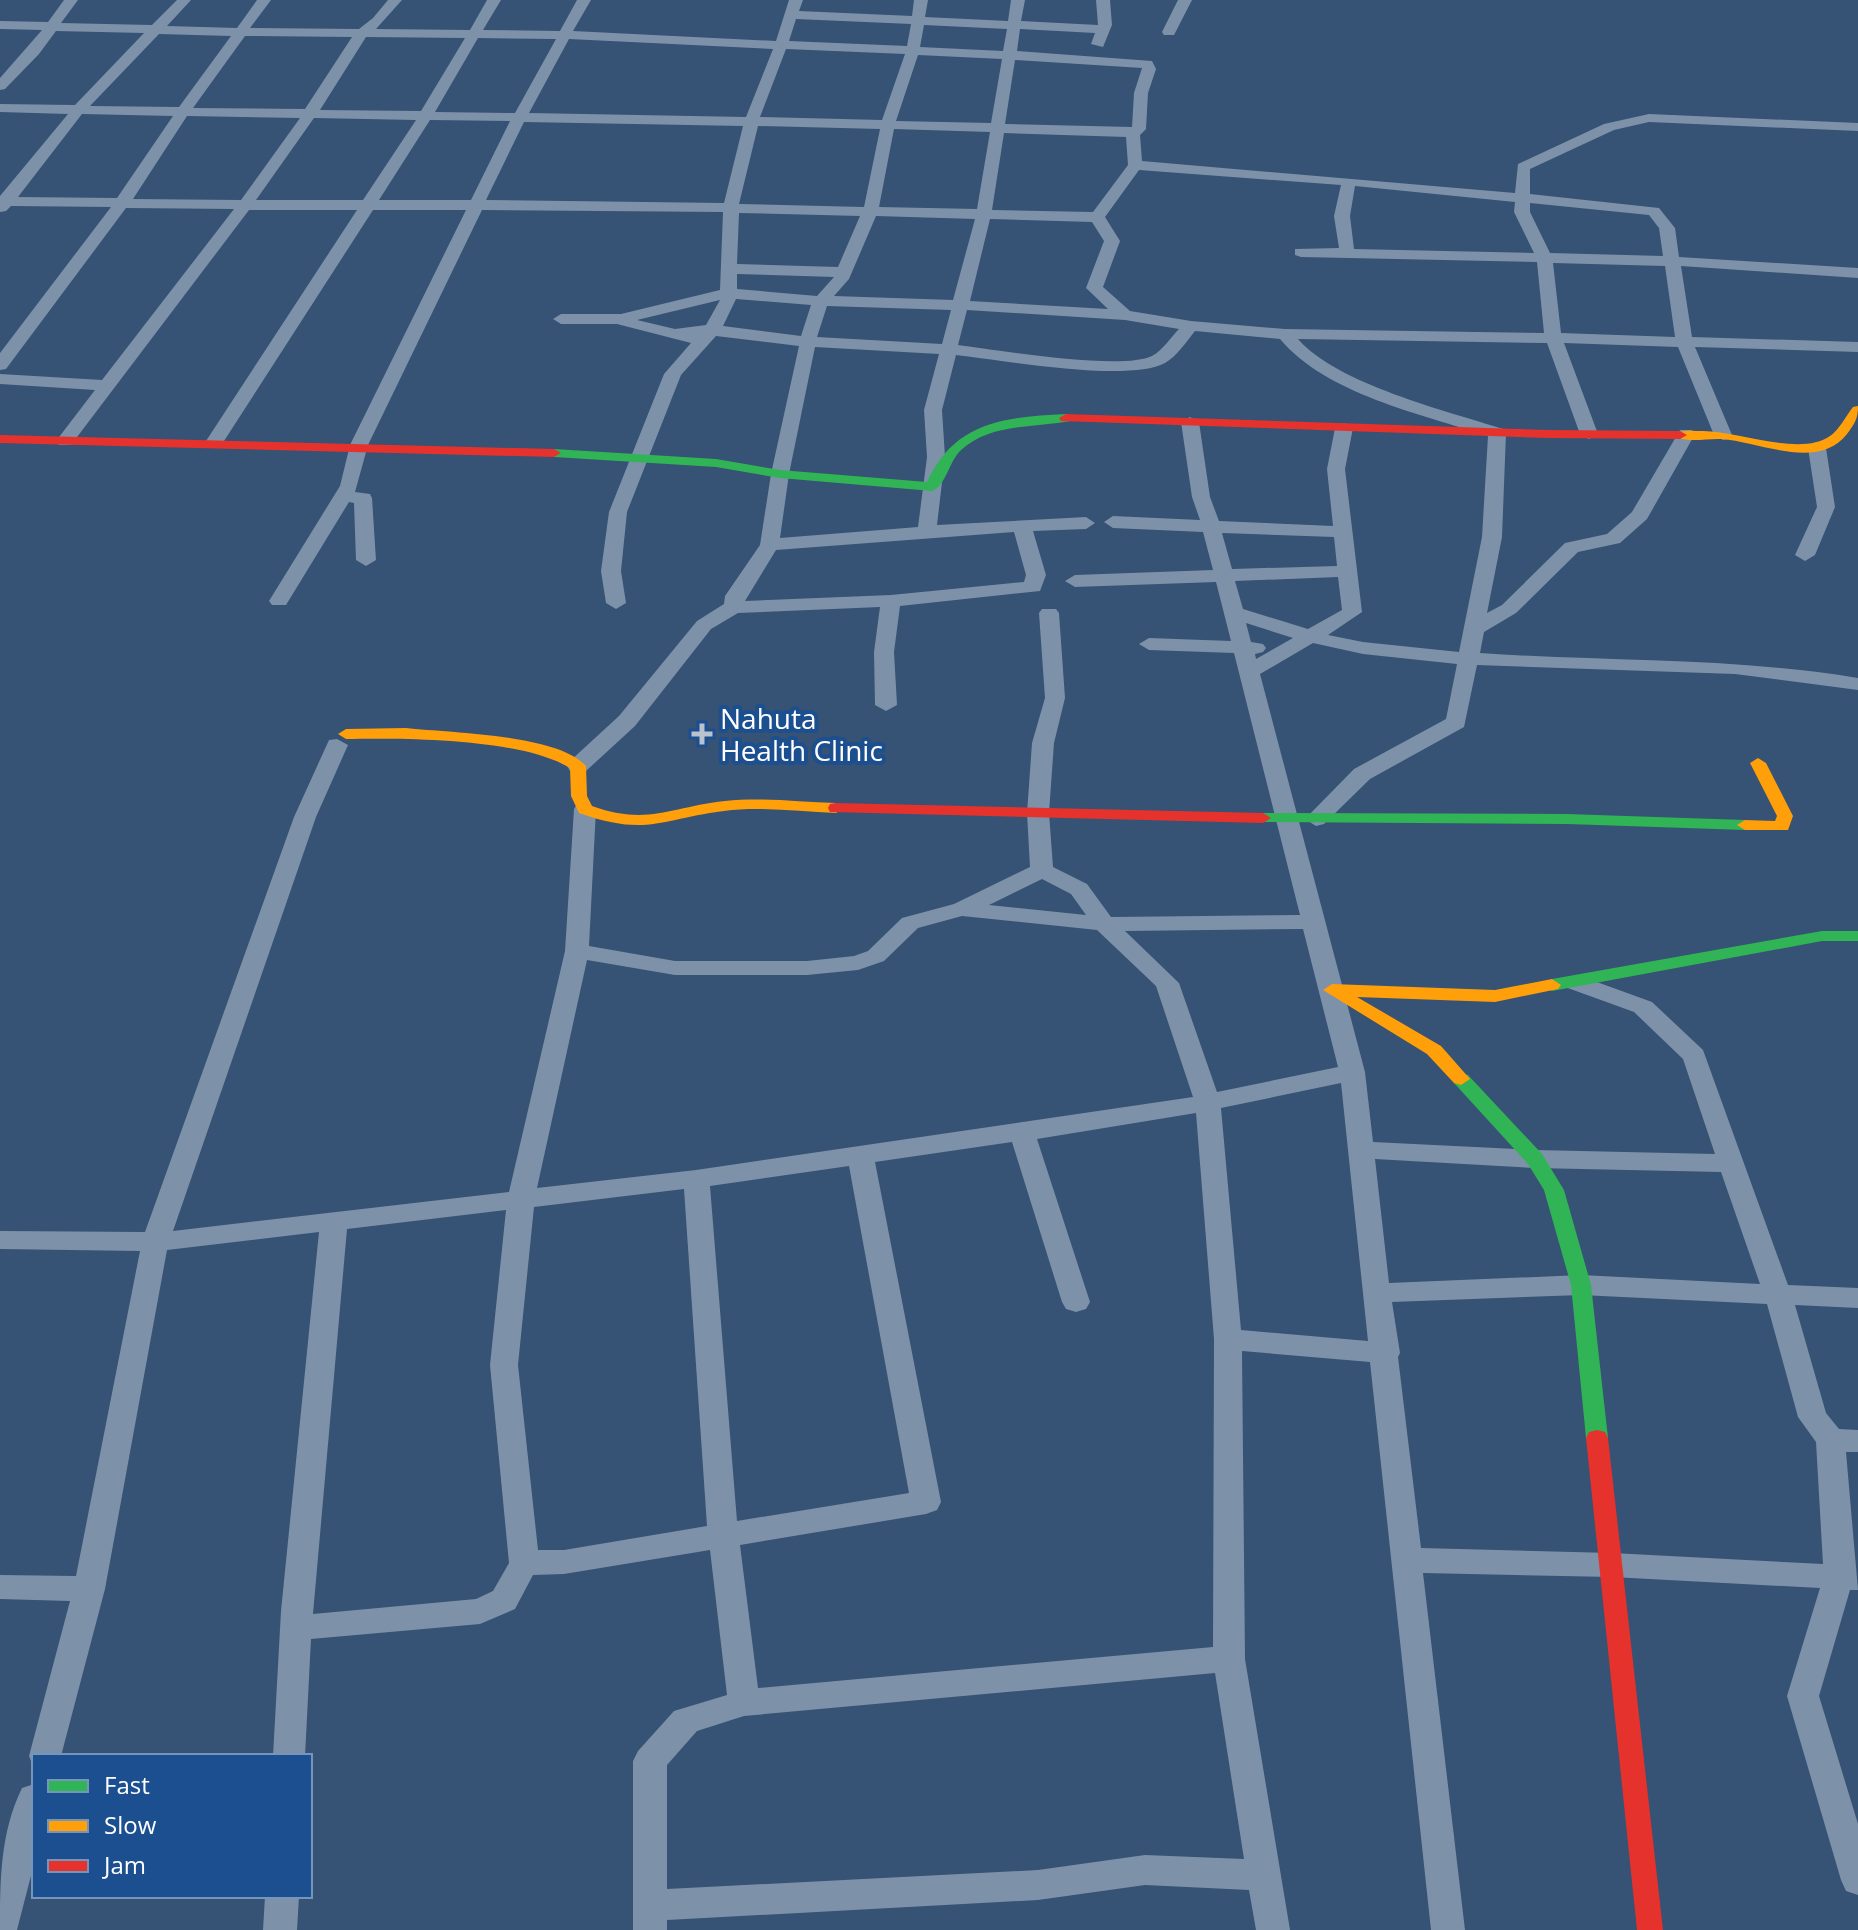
<svg xmlns="http://www.w3.org/2000/svg" width="1858" height="1930" viewBox="0 0 1858 1930" font-family="'Open Sans',sans-serif">
<style>
.lines{fill:none;stroke-linecap:round;stroke-linejoin:round}
.street{fill:#7d92a8;fill-rule:evenodd}
.fast{fill:#30b455;fill-rule:evenodd}
.slow{fill:#ff9f0a;fill-rule:evenodd}
.jam{fill:#e5322d;fill-rule:evenodd}
.poi-dot{fill:#b9c2ce;stroke:#1b4f8f;stroke-width:3}
.labels{text-anchor:middle;dominant-baseline:central;stroke-width:8;stroke-linejoin:round;paint-order:stroke}
.poi-label{font-size:28px;fill:#fff;stroke:#1b4f8f;text-anchor:start}
</style>
<rect width="100%" height="100%" fill="#365274"/>
<g class="lines">
<path class="street" d="M64,0H78L61,23L152,25L177,0H191L167,26L237,28L257,0H271L250,28L359,29L373,18L388,0H402L376,29L470,30L487,0H501L483,30L560,31L577,0H591L573,31L776,41L789,0H803L799,11L912,16L914,0H928L925,17L1008,21L1011,0H1025L1021,21L1098,25L1096,0H1110L1112,25L1103,47L1091,44L1095,33L1020,29L1017,51L1152,61L1156,69L1148,93L1146,129L1140,135L1142,161L1515,193L1518,164L1604,124L1649,114L1858,123V131L1649,122L1614,130L1530,169V194L1659,208L1675,228L1679,257L1858,268V278L1681,266L1692,337L1858,342V352L1695,347L1732,435L1729,439L1723,440L1714,435L1678,347L1564,343L1598,434L1589,439L1580,434L1547,343L1298,339C1337,384 1447,411 1503,429L1506,433L1502,537L1487,613L1502,605L1565,543L1607,534L1632,512L1680,430H1692L1695,434L1647,519L1620,543L1578,552L1516,613L1484,632L1480,653C1608,662 1730,657 1858,678V690L1735,674L1477,665L1464,727L1370,779L1324,824L1316,826L1305,819L1354,769L1446,719L1457,664L1363,654L1313,643L1260,674L1365,1072L1373,1142L1535,1150L1715,1154L1683,1059L1634,1012L1565,987L1562,982L1565,977H1583L1652,1002L1703,1050L1788,1285L1858,1288V1308L1795,1305L1826,1413L1839,1429L1858,1430V1452H1846L1858,1590H1850L1819,1696L1858,1824V1895L1846,1891L1841,1880L1787,1696L1820,1588L1612,1577L1423,1573L1465,1930H1431L1370,1362L1242,1351L1245,1659L1290,1930H1256L1249,1890L1145,1885L1038,1900L667,1920V1930H633V1761L638,1751L674,1711L727,1695L710,1550L564,1574L533,1575L515,1609L480,1624L311,1639L305,1756H273L281,1611L319,1232L167,1250L105,1589L61,1756H34L33,1766L29,1756L70,1601L0,1599V1575L76,1576L140,1251L0,1249V1231L145,1232L294,817L329,740L337,739L348,745L316,817L173,1231L509,1192L565,951L574,809L577,804L585,802L596,809L589,946L675,961H807L854,956L868,951L902,918L954,904L1030,867L1027,813L1032,743L1045,698L1039,613L1042,609H1056L1059,613L1065,698L1054,743L1049,813L1053,867L1087,884L1111,917L1300,915L1234,653L1149,650L1139,644L1149,638L1231,641L1216,582L1075,587L1065,581L1075,575L1213,570L1203,532L1113,528L1104,522L1113,516L1200,520L1192,497L1181,422L1190,417L1199,422L1210,497L1219,521L1333,526L1327,469L1335,428L1344,423L1353,428L1345,469L1362,612L1328,635L1363,642L1459,652L1482,537L1488,436C1421,414 1326,394 1280,339L1195,331C1187,341 1176,357 1165,363C1128,383 1001,360 956,355L942,410L945,457L937,525L1086,517L1095,523L1086,529L1033,531L1046,575L1040,591L900,606L894,652L897,705L886,711L875,705L874,652L880,607L738,613L711,629L635,726L586,771H570L567,766L570,761L619,716L697,621L724,604L725,596L760,545L771,474L799,346L716,336L681,375L627,512L621,571L626,603L616,609L606,603L601,571L609,512L664,374L691,343L617,324H561L553,319L561,314H621L720,290L723,212L482,210L368,445L355,492L370,494L372,498L376,560L366,566L356,560L354,503L349,502L286,605H272L269,601L340,486L350,445L466,210H373L224,441L215,446L206,441L357,210H249L71,445H59L56,441L95,390L0,384V374L102,380L234,209L126,208L6,369L0,370V353L111,207L11,206L6,211L0,212V196L68,114L0,112V104L75,105L144,33L56,31L39,54L5,89L0,90V78L42,30L0,29V21L48,22ZM796,19L911,24L907,46L789,41ZM924,25L1007,29L1003,51L920,47ZM159,34L231,36L179,107L90,106ZM245,36L352,37L305,109L193,108ZM366,37L465,38L421,111L320,110ZM478,38L556,39L515,113L435,112ZM569,39L773,49L746,117L529,113ZM786,49L905,54L882,120L760,117ZM918,55L1002,59L991,123L896,121ZM1015,60L1142,68L1134,93L1132,127L1005,124ZM82,114L173,116L117,198L18,197ZM187,116L300,118L241,200L133,199ZM314,118L416,120L363,200H256ZM430,120L510,121L471,200H379ZM524,122L743,126L724,203L486,200ZM758,126L880,129L864,207L739,204ZM894,129L990,132L977,209L879,207ZM1004,133L1126,137L1128,165L1093,212L992,210ZM1139,170L1341,185L1334,216L1339,248L1295,249V255L1301,257L1537,262L1544,333L1285,329L1191,321L1130,311L1103,287L1120,241L1105,217ZM1355,186L1515,202L1514,212L1534,253L1354,249L1350,216ZM1530,203L1649,215L1659,228L1663,256L1550,253L1530,212ZM739,213L860,216L838,267L737,264ZM876,216L975,219L953,300L834,296L849,279ZM990,219L1092,222L1104,241L1086,288L1108,309L970,301ZM1553,263L1665,266L1675,337L1561,333ZM737,274L834,277L817,296L737,289ZM736,299L811,305L801,336L723,326ZM720,300L706,325L675,329L637,320ZM827,306L951,310L942,344L817,337ZM967,310L1125,320L1179,329C1171,337 1162,351 1152,356C1121,371 997,350 958,345ZM815,347L939,354L924,410L927,457L918,527L780,538L789,474ZM1014,532L1026,575L1024,582L891,595L745,601L776,550ZM1222,533L1334,537L1337,566L1232,569ZM1338,577L1342,610L1308,629L1243,609L1235,581ZM1246,623L1293,638L1256,659L1255,654L1263,652L1266,648L1263,644L1251,642ZM1042,879L1071,894L1086,915L989,905ZM962,916L1097,930L1156,986L1193,1097L696,1170L537,1188L587,960L675,975H807L858,970L884,961L918,928ZM1303,929L1338,1067L1217,1092L1179,983L1125,931ZM1341,1083L1368,1341L1241,1330L1221,1108ZM1196,1113L1214,1339L1213,1647L758,1688L740,1545L926,1514L937,1510L941,1502L875,1162L1012,1142L1062,1302L1066,1309L1076,1312L1086,1309L1090,1302L1037,1139ZM1375,1159L1535,1168L1721,1172L1760,1284L1581,1275L1389,1283ZM849,1166L909,1493L737,1521L710,1186ZM684,1189L707,1526L564,1550H538L518,1365L534,1207ZM506,1210L490,1365L509,1563L493,1591L476,1599L313,1614L347,1229ZM1581,1295L1767,1304L1798,1417L1816,1442L1823,1564L1612,1553L1421,1548L1398,1357L1400,1353L1392,1302ZM1215,1673L1244,1859L1145,1855L1038,1870L667,1889V1765L697,1731L744,1716Z
M1178,0H1192L1174,35H1164L1162,32Z
M1817,443L1826,448L1835,507L1815,555L1805,561L1795,555L1817,507L1808,448Z
M34,1784V1864L17,1930H0C0,1881 0,1833 22,1788Z
M265,1896H299L297,1930H263Z"/>
<path class="fast" d="M1066,414L1073,418L1071,421C1034,428 991,423 961,450C949,461 946,486 932,491L780,478L716,467L554,457L547,453L554,449L716,459L780,470L927,482C955,421 1005,417 1066,414Z
M1263,813L1567,814L1745,820L1753,825L1745,830L1567,824L1257,822L1255,818L1257,814Z
M1822,931H1858V941H1822L1552,991L1543,985L1552,979Z
M1461,1073L1468,1075L1542,1154L1564,1190L1591,1285L1608,1438L1605,1444L1597,1446L1589,1444L1586,1438L1571,1285L1544,1190L1528,1164L1454,1083L1452,1079Z"/>
<path class="slow" d="M1858,406C1858,419 1855,423 1847,434C1819,471 1759,442 1722,439C1707,438 1685,444 1673,435C1681,429 1692,431 1703,431C1738,431 1801,457 1830,436C1839,430 1846,416 1853,407Z
M406,728C450,733 557,734 586,766L587,796L592,806C648,826 670,807 725,801C761,797 799,802 836,803L844,808L836,813C799,812 761,806 724,811C660,819 647,837 579,813L571,796L570,768C521,738 404,738 346,739L338,734L346,729Z
M1758,758L1766,763L1793,816L1788,830H1745L1737,825L1745,820L1775,821L1777,816L1750,763Z
M1552,979L1561,985L1558,989L1495,1002L1357,997L1441,1046L1470,1079L1461,1085L1454,1083L1427,1054L1323,990L1332,984L1495,990Z"/>
<path class="jam" d="M1066,414L1548,430L1680,431L1687,435L1680,439L1548,438L1061,421L1059,418Z
M0,435L554,449L561,453L554,457L0,443Z
M836,803L1263,813L1271,818L1263,823L830,812L828,808L830,804Z
M1597,1430L1605,1432L1608,1438L1663,1930H1637L1586,1438L1589,1432Z"/>
</g>
<path class="poi-dot" d="M698 722h8v8h8v8h-8v8h-8v-8h-8v-8h8z"/>
<g class="labels">
<g class="poi-label">
<text x="720" y="718">Nahuta<tspan x="720" dy="32">Health Clinic</tspan></text>
</g>
</g>
<rect x="32" y="1754" width="280" height="144" fill="#1b4f8f" stroke="#7695bc" stroke-width="2"/>
<rect x="48" y="1780" width="40" height="12" fill="#30b455" stroke="#7695bc" stroke-width="2"/>
<text x="104" y="1794" font-size="24" fill="#ffffff">Fast</text>
<rect x="48" y="1820" width="40" height="12" fill="#ff9f0a" stroke="#7695bc" stroke-width="2"/>
<text x="104" y="1834" font-size="24" fill="#ffffff">Slow</text>
<rect x="48" y="1860" width="40" height="12" fill="#e5322d" stroke="#7695bc" stroke-width="2"/>
<text x="104" y="1874" font-size="24" fill="#ffffff">Jam</text>
</svg>
